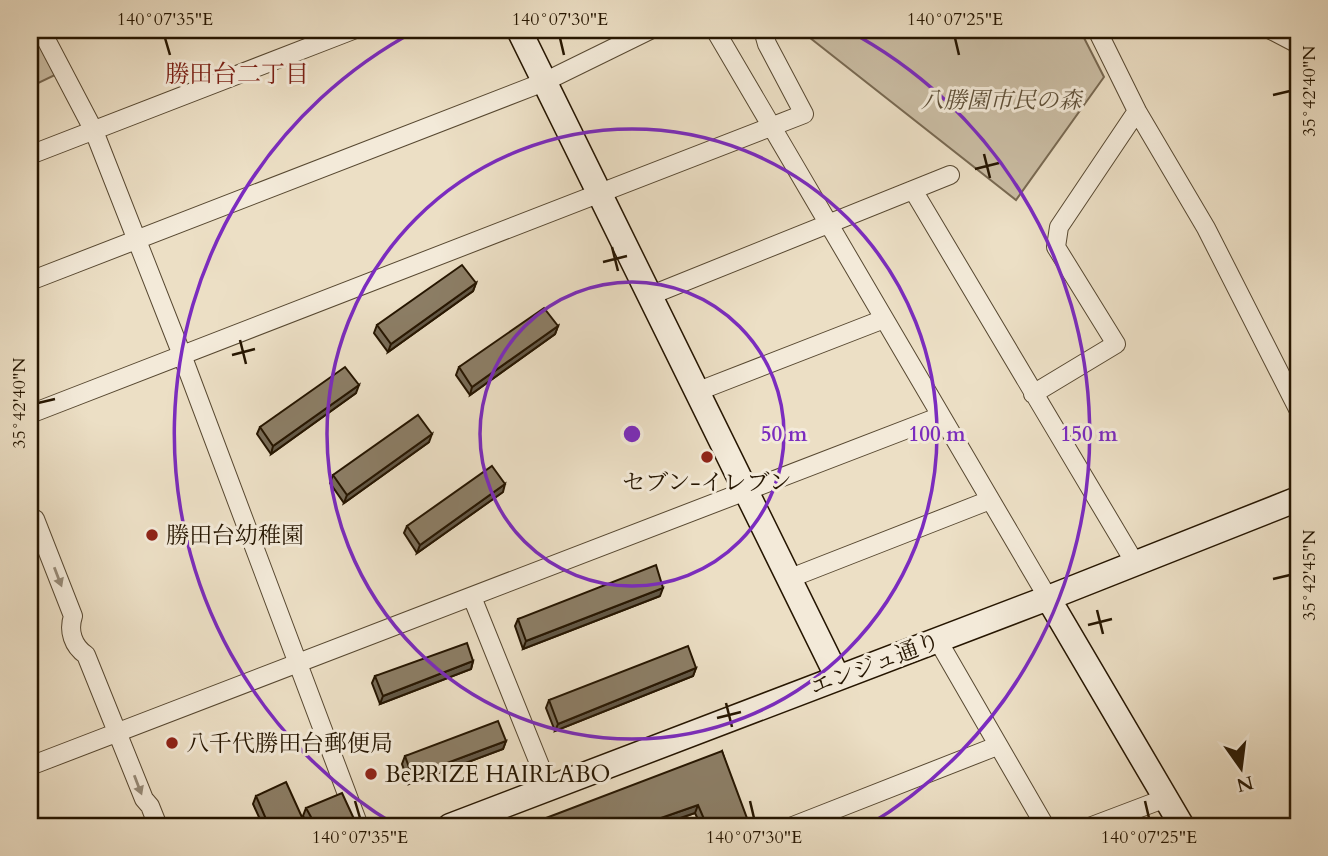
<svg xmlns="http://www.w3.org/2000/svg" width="1328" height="856" viewBox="0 0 1328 856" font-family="Cardo,'Noto Serif JP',serif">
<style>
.green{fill:#cabda4;stroke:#786952;stroke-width:2}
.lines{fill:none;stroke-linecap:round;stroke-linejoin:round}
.street-casing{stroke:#574831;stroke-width:20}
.secondary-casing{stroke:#251500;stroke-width:27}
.street{stroke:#f3ead9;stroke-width:18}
.secondary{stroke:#f3ead9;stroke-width:24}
.wall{fill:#786c58;stroke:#251500;stroke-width:2}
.shaded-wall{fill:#625847;stroke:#251500;stroke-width:2}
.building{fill:#8c7e66;stroke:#251500;stroke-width:2}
.oneway{fill:#968a77}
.ticks{fill:none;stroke:#251500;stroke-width:2.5}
.ring{fill:none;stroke:#7b2cbf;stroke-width:3.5}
.poi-dot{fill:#8f2418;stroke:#f3ead9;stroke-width:2.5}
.labels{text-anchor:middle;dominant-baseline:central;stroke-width:6;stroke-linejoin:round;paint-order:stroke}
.park-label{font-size:23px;font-style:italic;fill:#5f5039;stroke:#f3ead9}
.poi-label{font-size:23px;fill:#251500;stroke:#f3ead9;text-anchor:start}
.street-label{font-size:23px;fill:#251500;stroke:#f3ead9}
.neighbourhood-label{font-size:24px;fill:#7a1f14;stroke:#f3ead9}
.centre{fill:#7b2cbf;stroke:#f3ead9;stroke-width:3.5}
.ring-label{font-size:21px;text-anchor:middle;font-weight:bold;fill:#7b2cbf;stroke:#f3ead9;stroke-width:6;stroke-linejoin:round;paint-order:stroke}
.neatline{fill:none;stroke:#251500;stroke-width:2.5}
.ticks-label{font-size:18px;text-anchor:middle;fill:#251500}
</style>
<rect width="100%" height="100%" fill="#ecdfc5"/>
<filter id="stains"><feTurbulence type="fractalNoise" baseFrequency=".00286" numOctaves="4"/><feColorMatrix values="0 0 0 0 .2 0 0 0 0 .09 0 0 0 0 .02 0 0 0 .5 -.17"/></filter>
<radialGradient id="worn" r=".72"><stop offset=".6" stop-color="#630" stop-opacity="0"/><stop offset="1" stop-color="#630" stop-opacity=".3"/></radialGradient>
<path class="green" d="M30,30H35L57,74L30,87Z
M800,30H1080L1104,77L1016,200Z"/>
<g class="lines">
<defs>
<path id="street" d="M41,30L94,131L182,355L359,826
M715,30L1048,598
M1097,30L1137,111L1206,228L1298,409
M1271,30L1298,44
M30,155L353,30
M913,190L1135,563
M30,281L544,82L650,30
M649,296L950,175
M696,392L884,319
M1033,394L1116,344L1056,247L1059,227L1137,111
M30,414L804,114L767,44L763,30
M30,517L35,519L73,616C68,631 73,646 86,655L144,799L150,806L158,826
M788,579L990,500
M472,597L549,788
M937,639L1045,826
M30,766L941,416
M793,826L997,746
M1092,826L1166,798"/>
<path id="secondary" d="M519,30L838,678
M1048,598L1182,826
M450,826L1048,598L1298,499"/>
</defs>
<use href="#street" class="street-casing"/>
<use href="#secondary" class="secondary-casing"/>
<use href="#street" class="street"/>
<use href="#secondary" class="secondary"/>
</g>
<path class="wall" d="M476,283L473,291L388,352L374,333L377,325Z
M558,326L555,334L470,395L456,375L459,367Z
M356,393L271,454L257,434L260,427Z
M429,442L344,503L330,483L333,475Z
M503,492L417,553L404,533L407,526Z
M660,596L523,649L515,626L518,619Z
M473,661L471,669L380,704L372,683L375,676Z
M696,668L693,676L555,731L546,708L549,700Z
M506,741L503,749L409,784L402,764L405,756Z
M722,751L746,826H701L695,813L657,826Z
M256,796L306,826H263L253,804Z
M306,808L351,826H309L303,816Z"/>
<path class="shaded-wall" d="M476,283L473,291L388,352L391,344Z
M558,326L555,334L470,395L472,387Z
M359,385L356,393L271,454L273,446Z
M432,434L429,442L344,503L347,495Z
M505,484L503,492L417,553L420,545Z
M663,588L660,596L523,649L526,641Z
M473,661L471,669L380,704L383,696Z
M696,668L693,676L555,731L558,724Z
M506,741L503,749L409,784L412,776Z
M698,805L695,813L657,826H638Z
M354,819L351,826H332Z
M748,821L746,826H733Z"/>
<path class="building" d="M462,265L476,283L391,344L377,325Z
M544,308L558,326L472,387L459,367Z
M345,367L359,385L273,446L260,427Z
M418,415L432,434L347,495L333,475Z
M492,466L505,484L420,545L407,526Z
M656,565L663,588L526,641L518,619Z
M467,643L473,661L383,696L375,676Z
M688,646L696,668L558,724L549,700Z
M498,721L506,741L412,776L405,756Z
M722,751L748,821L733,826H707L698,805L638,826H525Z
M286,782L306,826H269L256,796Z
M342,793L354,819L332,826H316L306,808Z"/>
<defs><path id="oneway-solid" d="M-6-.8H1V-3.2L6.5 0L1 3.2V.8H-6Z" transform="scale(1.75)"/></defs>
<g class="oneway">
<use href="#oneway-solid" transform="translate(58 577) rotate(69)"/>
<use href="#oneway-solid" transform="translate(138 785) rotate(69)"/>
</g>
<path class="ticks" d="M165,38L170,55M560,38L564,55M955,38L959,55M1273,95L1290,91M984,154L990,178M975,169L999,163M612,247L618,271M603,262L627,256M240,340L246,364M232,355L255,349M38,403L55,399M1273,579L1290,575M1097,610L1103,634M1088,625L1112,619M726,703L732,727M717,718L741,712M355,801L360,818M750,801L754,818M1145,801L1149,818"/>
<g class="ring">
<circle cx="632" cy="434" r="152"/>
<circle cx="632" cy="434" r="305"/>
<path d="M397 826A457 457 0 0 1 417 30M847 30A457 457 0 0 1 867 826"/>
</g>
<g class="poi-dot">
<circle cx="707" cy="457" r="7"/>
<circle cx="152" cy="535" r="7"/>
<circle cx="172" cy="743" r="7"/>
<circle cx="371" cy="774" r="7"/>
</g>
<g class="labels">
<g class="park-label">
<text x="1001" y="100">八勝園市民の森</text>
</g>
<g class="poi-label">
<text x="707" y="482" text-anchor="middle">セブン-イレブン</text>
<text x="166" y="535">勝田台幼稚園</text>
<text x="186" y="743">八千代勝田台郵便局</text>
<text x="385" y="774">BePRIZE HAIRLABO</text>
</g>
<g class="street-label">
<text transform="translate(875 664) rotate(-21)">エンジュ通り</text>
</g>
<g class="neighbourhood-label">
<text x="237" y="74">勝田台二丁目</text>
</g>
</g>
<circle cx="632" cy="434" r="10" class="centre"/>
<g class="ring-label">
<text x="784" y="441">50 m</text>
<text x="937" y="441">100 m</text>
<text x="1089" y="441">150 m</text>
</g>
<rect width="1328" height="856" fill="none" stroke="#ecdfc5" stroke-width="77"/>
<g transform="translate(1241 768) rotate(166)" stroke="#f3ead9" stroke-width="5" paint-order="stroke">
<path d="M0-5L12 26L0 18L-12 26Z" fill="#251500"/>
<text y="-10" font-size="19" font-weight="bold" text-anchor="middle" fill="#251500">N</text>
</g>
<rect x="38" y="38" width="1252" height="780" class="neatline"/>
<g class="ticks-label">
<text x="165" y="25">140°07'35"E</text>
<text x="560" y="25">140°07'30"E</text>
<text x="955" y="25">140°07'25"E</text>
<text transform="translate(1309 91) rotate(-90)" y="6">35°42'40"N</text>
<text transform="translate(19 403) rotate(-90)" y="6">35°42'40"N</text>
<text transform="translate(1309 575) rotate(-90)" y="6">35°42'45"N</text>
<text x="360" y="843">140°07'35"E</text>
<text x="754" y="843">140°07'30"E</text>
<text x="1149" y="843">140°07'25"E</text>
</g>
<rect width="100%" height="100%" filter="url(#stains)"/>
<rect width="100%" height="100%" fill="url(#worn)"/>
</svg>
